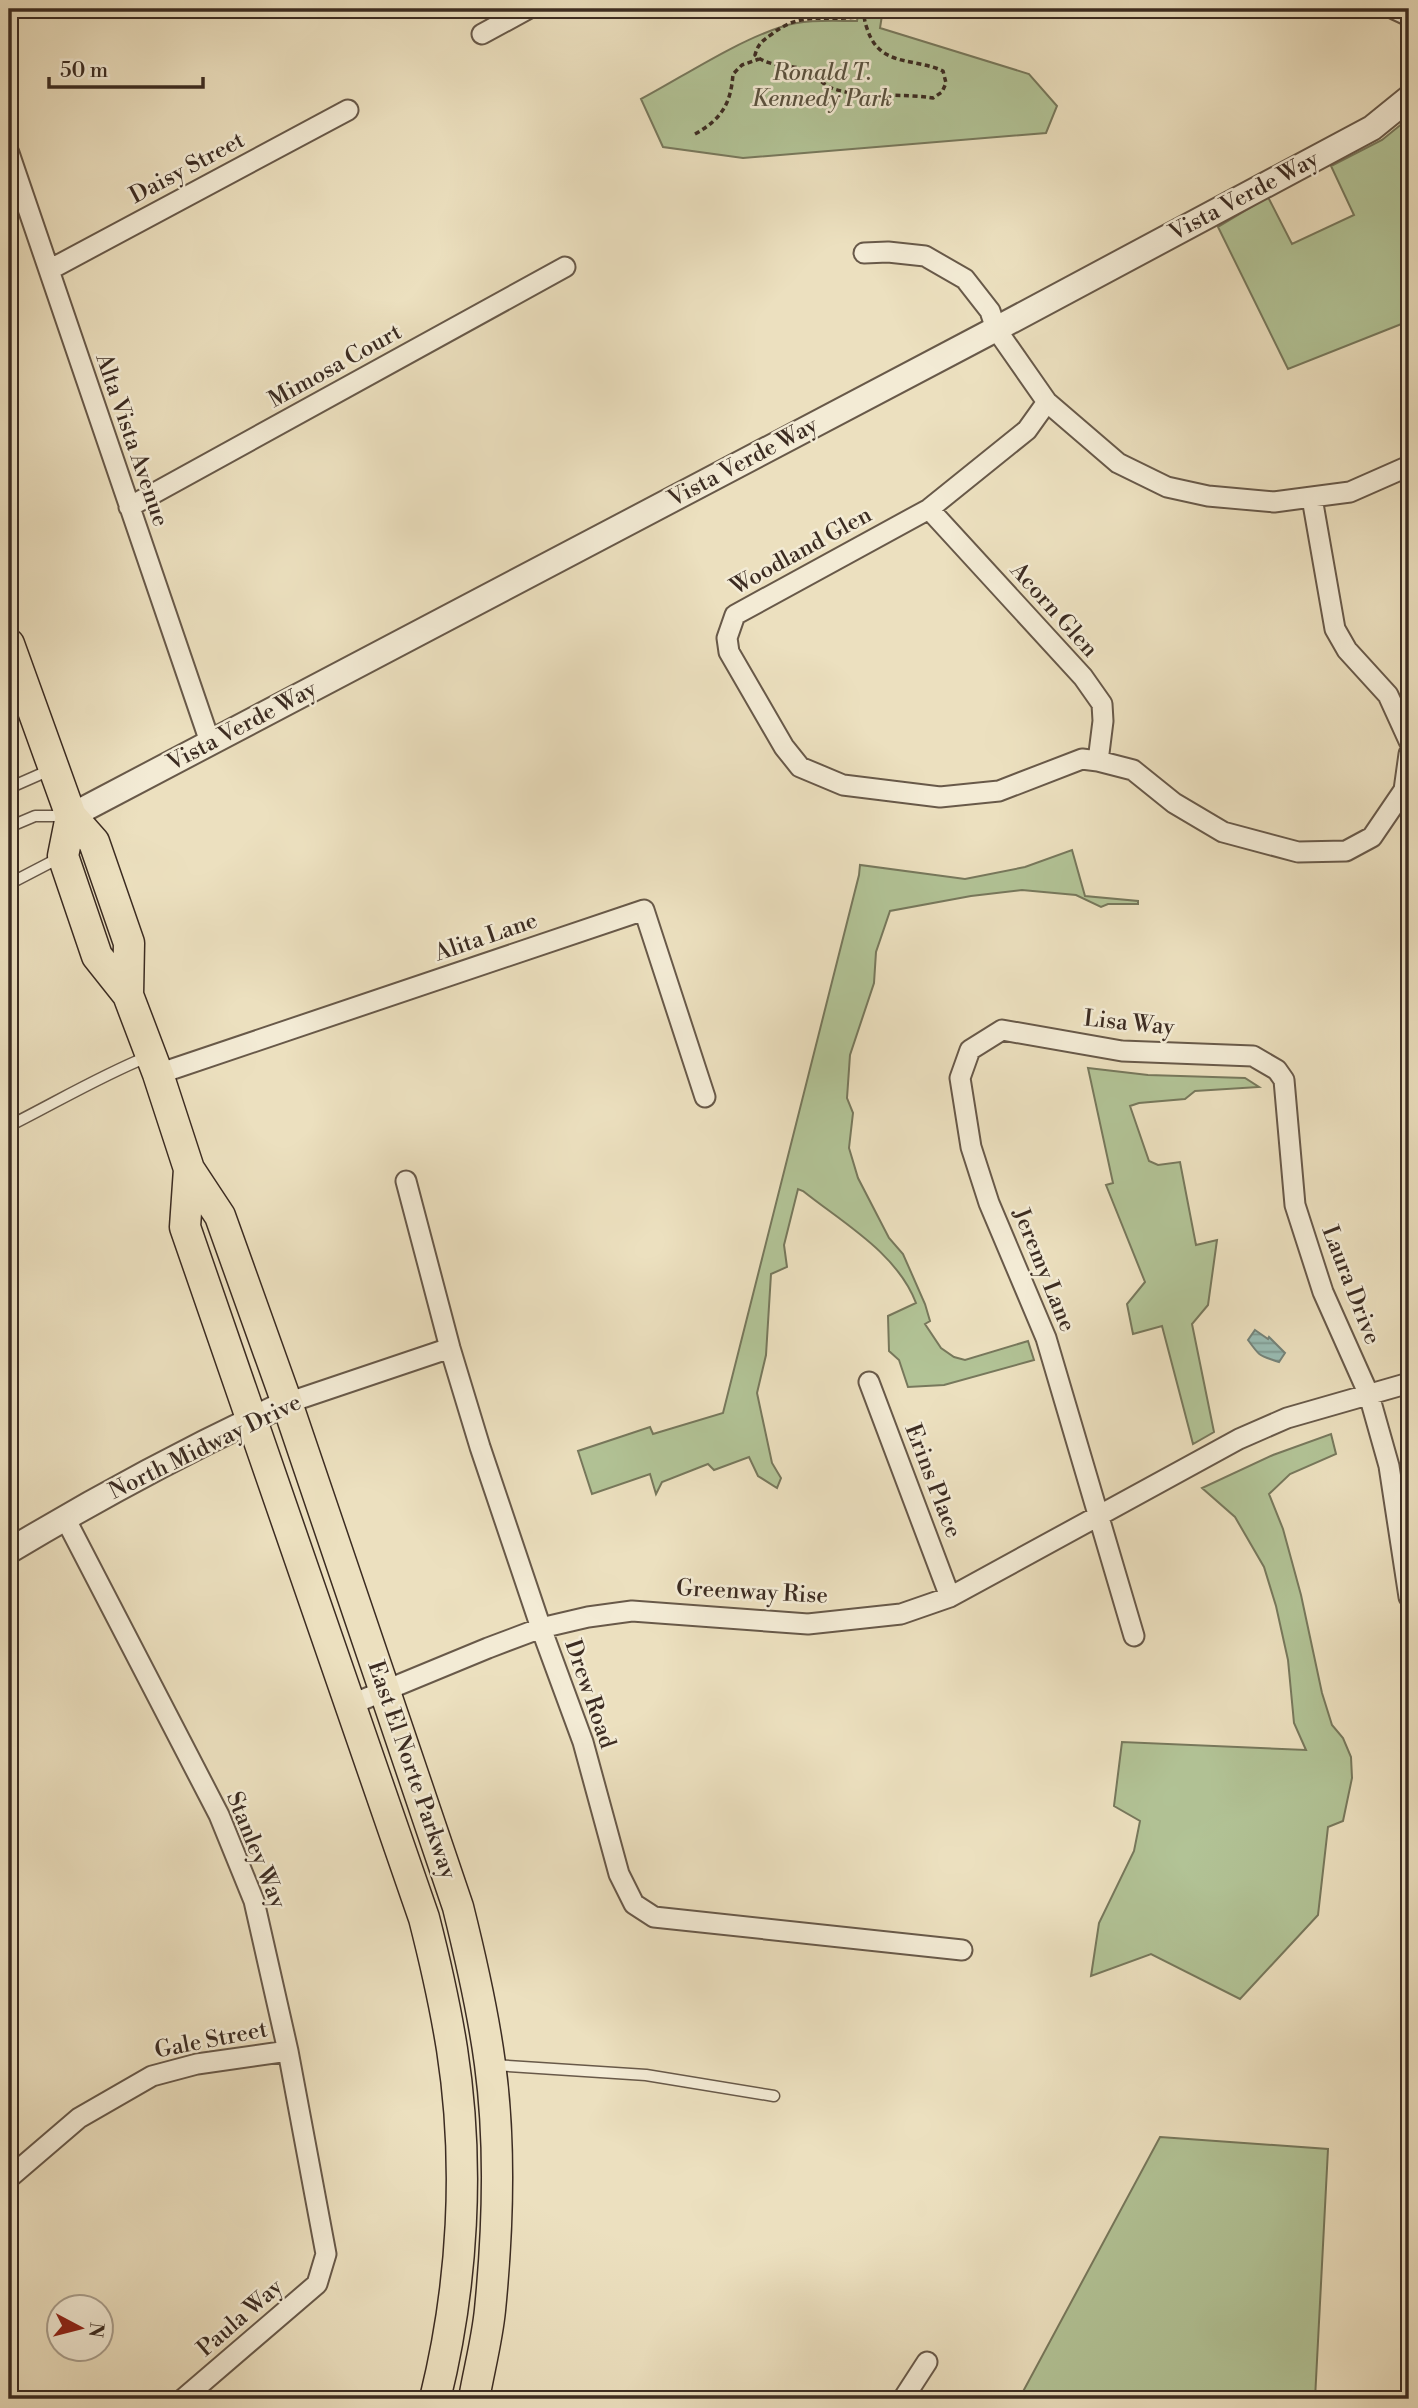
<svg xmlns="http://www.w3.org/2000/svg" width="1418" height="2408" viewBox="0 0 1418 2408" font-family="'Libre Bodoni',serif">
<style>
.green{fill:#b2c396;stroke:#77785c;stroke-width:2}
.water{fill:url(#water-rules);stroke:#74837a;stroke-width:2}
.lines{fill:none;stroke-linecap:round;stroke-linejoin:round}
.service-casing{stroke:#685949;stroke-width:13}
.minor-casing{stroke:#685949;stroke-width:23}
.tertiary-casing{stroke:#685949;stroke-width:28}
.primary-casing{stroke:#3c2c22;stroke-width:33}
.path{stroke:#3c2c22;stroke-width:3.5;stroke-dasharray:5 3.5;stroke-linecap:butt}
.service{stroke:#f3ebd5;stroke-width:10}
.minor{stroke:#f3ebd5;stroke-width:19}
.tertiary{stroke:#f3ebd5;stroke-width:24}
.primary{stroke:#ece0bf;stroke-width:30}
.labels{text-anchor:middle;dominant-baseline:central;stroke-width:5;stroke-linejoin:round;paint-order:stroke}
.park-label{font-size:23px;font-style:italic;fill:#5a523f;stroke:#f3ebd5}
.street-label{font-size:23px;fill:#3c2c22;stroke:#f3ebd5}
</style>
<defs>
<pattern id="water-rules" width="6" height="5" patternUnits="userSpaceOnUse" patternTransform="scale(1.75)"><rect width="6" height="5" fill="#99bdb5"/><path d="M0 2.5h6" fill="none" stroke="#7e9a93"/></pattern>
</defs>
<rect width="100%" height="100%" fill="#ece0bf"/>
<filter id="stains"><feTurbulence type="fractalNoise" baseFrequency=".00286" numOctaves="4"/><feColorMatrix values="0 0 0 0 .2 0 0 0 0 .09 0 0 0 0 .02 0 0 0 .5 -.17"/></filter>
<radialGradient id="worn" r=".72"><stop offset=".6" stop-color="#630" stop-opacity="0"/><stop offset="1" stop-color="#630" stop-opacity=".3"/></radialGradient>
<path class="green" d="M859,9H883L880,28L1029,74L1057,106L1046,133L743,158L663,147L641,99C684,76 735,42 781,27C805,19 832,21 857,21Z
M1409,118V321L1288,369L1218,227L1268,197L1292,244L1354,215L1331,166L1382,140Z
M1072,850L1085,896L1138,901V904H1108L1101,907L1076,895L1022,890L971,896L890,911L876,952L874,983L850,1055L847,1098L853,1113L849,1148L858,1178L889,1238L903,1254L925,1304L930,1321L925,1324L941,1348L954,1357L965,1360L1028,1341L1034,1360L944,1385L908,1387L899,1360L889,1351L888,1316L916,1303C897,1253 843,1223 803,1191L798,1189L784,1245L787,1267L771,1274L766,1355L757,1393L772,1463L781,1478L777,1488L758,1476L749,1457L714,1470L708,1464L662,1482L656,1494L650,1474L592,1494L578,1451L650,1427L653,1434L723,1413L859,875L860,865L965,879L1025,867Z
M1088,1068L1148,1075L1245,1078L1259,1087L1195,1091L1185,1099L1139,1103L1130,1106L1149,1161L1158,1165L1180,1162L1196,1245L1217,1240L1208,1305L1192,1324L1214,1432L1193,1444L1162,1326L1133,1334L1127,1304L1145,1282L1106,1185L1113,1183Z
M1331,1434L1336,1454L1290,1474L1269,1494L1283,1529L1301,1595L1322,1693L1332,1725L1343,1738L1351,1757L1352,1778L1343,1821L1328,1827L1318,1915L1240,1999L1151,1954L1091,1976L1099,1923L1134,1851L1140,1821L1114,1806L1122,1742L1306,1750L1294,1723L1288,1660L1276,1606L1264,1567L1235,1517L1202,1488L1273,1455Z
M1160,2137L1328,2149L1315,2399H1019Z"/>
<path class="water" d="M1255,1330L1268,1339L1269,1337L1285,1353L1279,1362C1259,1355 1261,1358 1248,1340Z"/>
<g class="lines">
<defs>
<path id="service" d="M9,788L50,770
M9,827L35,816H67
M9,884L59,858
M9,1126C55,1103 100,1076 147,1057
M494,2065L646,2075L774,2096"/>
<path id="minor" d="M1394,9L1409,16
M482,34L528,9
M9,153L210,742
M864,253L888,252L925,256L965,279L990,311L996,329L1047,402L1118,463L1167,487L1208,496L1274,502L1350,492L1409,466
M49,270L348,110
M1047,402L1027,430L929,509L735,615L727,638L729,652L784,747L800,767L843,785L940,797L999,791L1082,759L1098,761L1133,770L1174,803L1223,832L1298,852L1346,851L1372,837L1404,790L1409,754
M1312,498L1335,629L1347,650L1388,695L1409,741
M129,507L565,267
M929,509L1083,677L1102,704L1103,721L1098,761
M158,1074L644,910L705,1097
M406,1181L450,1348L480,1447L541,1628L583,1742L619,1874L634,1904L654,1917L962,1950
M869,1382L950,1597
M287,1403L450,1348
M65,1518L219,1815L254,1901L288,2051L326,2254L317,2284L183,2399
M1134,1636L1046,1338L989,1203L971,1147L960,1078L970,1050L1002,1030L1122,1051L1253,1056L1277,1070L1284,1080L1295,1205L1323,1292L1369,1395L1389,1466L1409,1597
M350,1705L488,1648L541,1628L588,1617L632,1611L808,1624L901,1614L950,1597L1239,1439L1287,1418L1409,1383
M9,2178L79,2118L152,2076L197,2064L288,2051
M903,2399L927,2362"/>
<path id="tertiary" d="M71,816L996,329L1372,128L1409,98
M9,1551C99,1497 192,1447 287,1403"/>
<path id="primary" d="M9,644L71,816L94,842L129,943L128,995
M71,816L63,856L97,956L128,995L158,1074L189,1169L220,1216L287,1403L458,1907C471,1959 483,2011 490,2064C501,2145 498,2229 490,2310C487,2340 479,2370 474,2399
M189,1169L185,1227L424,1918C435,1961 445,2005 452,2049C470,2164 463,2286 435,2399"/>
</defs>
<use href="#service" class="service-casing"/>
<use href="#minor" class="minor-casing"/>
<use href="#tertiary" class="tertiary-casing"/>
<use href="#primary" class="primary-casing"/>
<path class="path" d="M863,16C827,23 804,9 772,34C762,41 758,44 755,55C768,67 786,64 802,69C814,73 822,85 834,89C862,98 902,93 933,98L942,92L946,83L943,71C916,58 880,67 868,31C865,23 863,17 865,9
M695,134C722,119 731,103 733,74L742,65L759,59"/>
<use href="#service" class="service"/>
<use href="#minor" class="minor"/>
<use href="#tertiary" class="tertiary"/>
<use href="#primary" class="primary"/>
</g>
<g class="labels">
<g class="park-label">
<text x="822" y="73">Ronald T.<tspan x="822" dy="26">Kennedy Park</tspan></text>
</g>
<g class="street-label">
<text transform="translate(187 168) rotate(-28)">Daisy Street</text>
<text transform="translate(1244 196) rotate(-28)">Vista Verde Way</text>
<text transform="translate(335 366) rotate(-29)">Mimosa Court</text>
<text transform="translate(132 440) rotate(71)">Alta Vista Avenue</text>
<text transform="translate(743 462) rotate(-28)">Vista Verde Way</text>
<text transform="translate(801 551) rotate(-29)">Woodland Glen</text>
<text transform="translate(1054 610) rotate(48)">Acorn Glen</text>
<text transform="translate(242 726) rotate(-28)">Vista Verde Way</text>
<text transform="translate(486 937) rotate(-19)">Alita Lane</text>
<text transform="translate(1129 1023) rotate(6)">Lisa Way</text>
<text transform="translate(1044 1270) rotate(68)">Jeremy Lane</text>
<text transform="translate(1351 1285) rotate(69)">Laura Drive</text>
<text transform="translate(205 1447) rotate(-26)">North Midway Drive</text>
<text transform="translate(933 1481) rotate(69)">Erins Place</text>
<text transform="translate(752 1592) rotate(3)">Greenway Rise</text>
<text transform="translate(590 1694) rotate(71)">Drew Road</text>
<text transform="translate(412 1770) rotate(71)">East El Norte Parkway</text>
<text transform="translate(256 1850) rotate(68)">Stanley Way</text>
<text transform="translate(211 2040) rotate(-11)">Gale Street</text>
<text transform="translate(240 2318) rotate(-41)">Paula Way</text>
</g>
</g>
<rect width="1418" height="2408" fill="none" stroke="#ece0bf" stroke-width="35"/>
<rect x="10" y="10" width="1397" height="2387" fill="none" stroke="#3c2c22" stroke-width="3.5"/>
<rect x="18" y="18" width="1383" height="2373" fill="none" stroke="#3c2c22" stroke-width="2"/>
<g transform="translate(80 2328) rotate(97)"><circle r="33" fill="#f3ebd5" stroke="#aa9f8d" stroke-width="2"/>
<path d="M0-5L12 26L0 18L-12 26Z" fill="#8f2418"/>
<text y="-10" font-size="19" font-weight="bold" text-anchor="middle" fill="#3c2c22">N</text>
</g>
<path d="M49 77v10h154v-10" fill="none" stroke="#3c2c22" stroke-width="3.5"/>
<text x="60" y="77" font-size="21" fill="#3c2c22" stroke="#f3ebd5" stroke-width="5" paint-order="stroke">50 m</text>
<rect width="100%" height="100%" filter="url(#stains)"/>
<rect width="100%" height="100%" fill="url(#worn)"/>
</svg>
